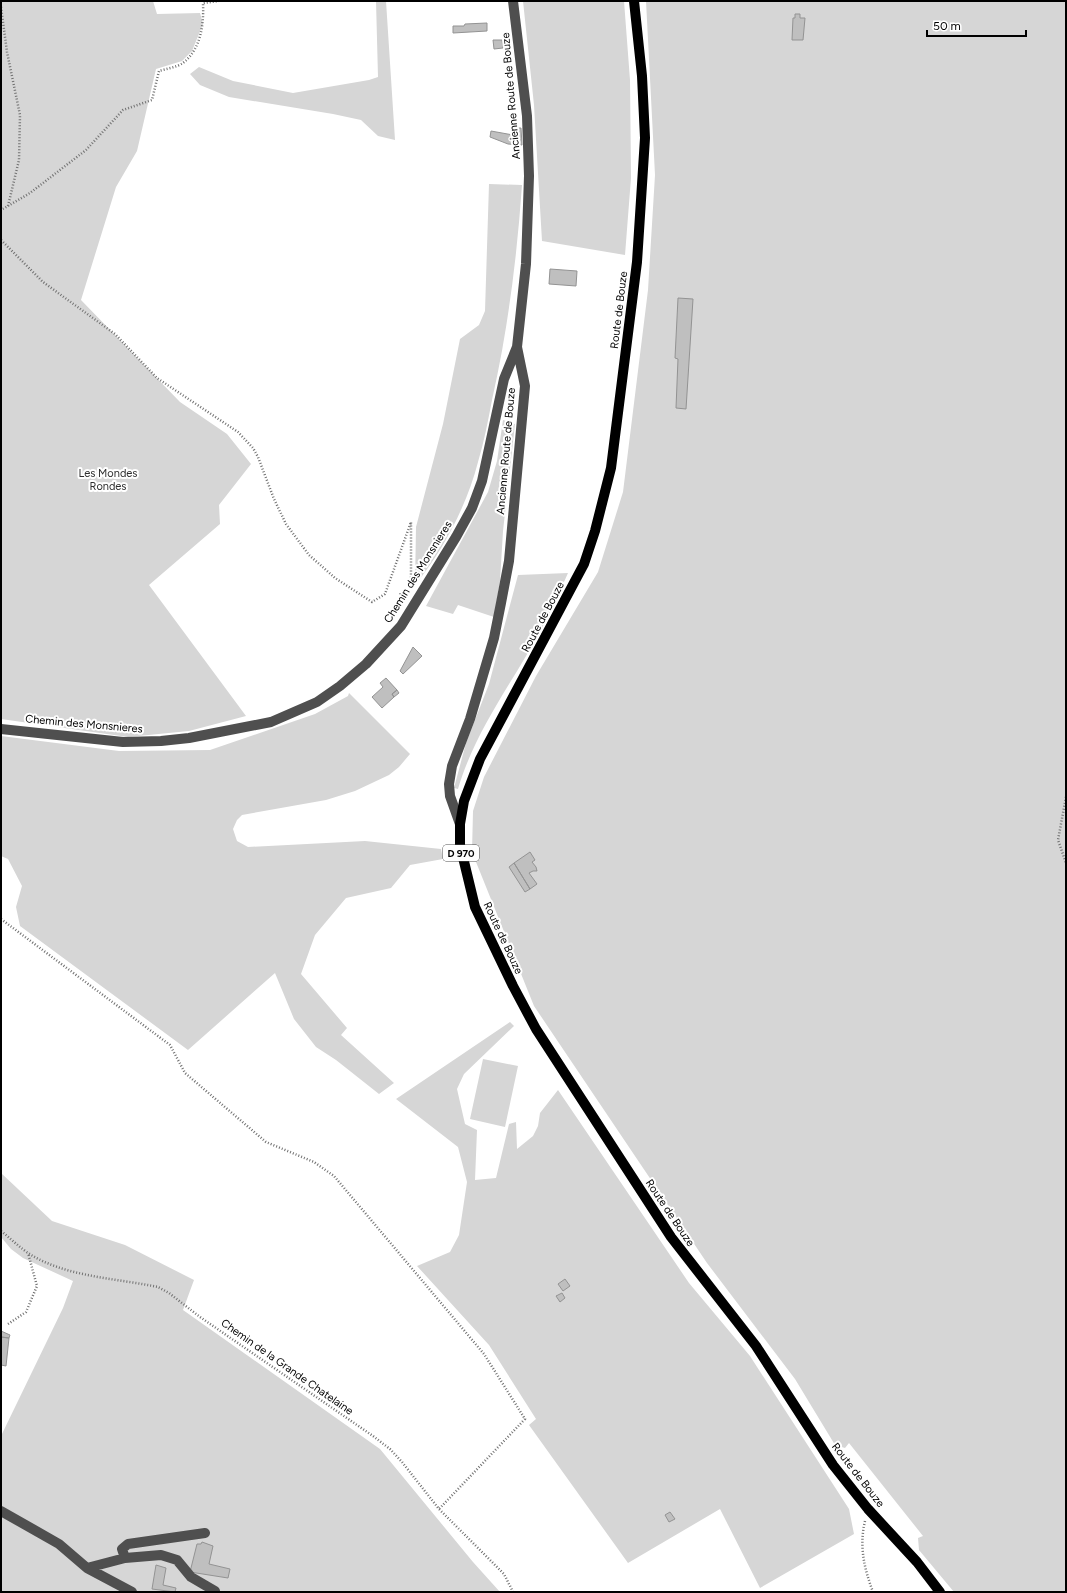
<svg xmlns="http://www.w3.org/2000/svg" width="1067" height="1593" viewBox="0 0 1067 1593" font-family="Figtree,sans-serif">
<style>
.green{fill:#d6d6d6}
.building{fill:#bfbfbf;stroke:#939393}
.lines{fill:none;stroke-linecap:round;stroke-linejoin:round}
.path{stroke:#717171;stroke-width:2.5;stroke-dasharray:1 2;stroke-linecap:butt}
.minor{stroke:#4f4f4f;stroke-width:10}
.major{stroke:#000;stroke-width:10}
.labels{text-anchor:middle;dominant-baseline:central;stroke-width:4;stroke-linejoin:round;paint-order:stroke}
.shield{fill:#fff;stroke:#4c4c4c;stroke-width:1}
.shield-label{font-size:10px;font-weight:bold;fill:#000}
.street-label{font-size:11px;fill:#000;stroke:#fff}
.park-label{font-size:11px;fill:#2d2d2d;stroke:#fff}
</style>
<rect width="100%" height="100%" fill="#fff"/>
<path class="green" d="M1,1H153L157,14L200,13L203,24L192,51L182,61L156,69L137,151L116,187L81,300L180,402L227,434L251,464L219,505L220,524L149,585L246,716L189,731L128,737L1,719Z
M376,1H386L395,140L378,136L361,120L333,114L229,97L200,85L190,74L199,67L233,81L293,93L369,80L378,77Z
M523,1H624L630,80L631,178L625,255L542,241L534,105Z
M646,1H1066V1592H954L919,1550L918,1538L923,1536L849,1443L845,1448L835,1445L795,1379L707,1263L534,1006L472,852L473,811L484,777L536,676L598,572L623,492L648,290L655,175Z
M489,184L522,185C517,257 508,329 492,400C488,421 484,442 478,462C467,505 443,551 415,585L416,527L443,424L460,339L479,325L485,311Z
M503,420L515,424L503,531L500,581L494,617L458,605L453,614L426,606L488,492L497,461Z
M568,573C560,591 552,609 543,626C514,681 476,728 458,789L454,788L466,743L489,684L518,575Z
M349,693L410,754L399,767L389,775L355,791L326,800L242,815L237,820L233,829L237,841L248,847L365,841L441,849L443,859L410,865L391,888L346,898L315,935L301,974L347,1028L341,1035L394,1083L379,1094L336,1060L316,1047L294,1019L275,973L188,1050L20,926L16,907L22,886L8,859L1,856V736L119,751L210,750L315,714L348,696Z
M510,1022L514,1026L464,1074L457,1089L465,1124L477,1130L475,1180L496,1178L509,1124L516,1122L517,1149L533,1136L538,1126L540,1113L558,1090L689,1283L750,1356L849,1509L854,1534L760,1588L720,1509L628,1563L529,1425L536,1419L489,1345L417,1266L450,1252L459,1235L467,1182L458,1147L396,1099Z
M483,1059L518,1066L505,1127L470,1119Z
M1,1173L52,1221L125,1245L194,1280L183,1310L380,1449L473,1562L500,1592H1V1436L63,1308L73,1281L23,1258L11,1249L1,1237Z"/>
<path class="building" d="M795,14H800V18H805L803,40H792L793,18H795Z
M487,23V31L453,33V26H464L465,24Z
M493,40H502L503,48L494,49Z
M513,128H521L522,145L508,144L490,137L491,131L513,135Z
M550,269L577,271L576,286L549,284Z
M678,298L693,299L686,409L676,408L678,359L675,358Z
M413,647L422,656L403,674L400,671Z
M386,678L397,690L392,694L394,697L382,708L372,697L383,687L380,683Z
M397,690L399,693L394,697L392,694Z
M530,852L535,860L532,862L536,867L537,871H533L529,873L537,884L530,889L514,863Z
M514,863L530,889L525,892L509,867Z
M565,1279L570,1286L563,1291L558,1284Z
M562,1293L565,1298L560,1302L556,1296Z
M1,1331L10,1335L9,1338L1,1337Z
M1,1337L9,1338L6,1366L1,1365Z
M670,1512L675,1519L669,1522L665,1515Z
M202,1542L213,1546L209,1564L230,1569L228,1578L190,1572L197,1544H201Z
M156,1565L166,1568L163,1585L176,1588L175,1592L152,1589Z"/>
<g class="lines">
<path class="path" d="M1,7L7,52L20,115L19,160L8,206L1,210
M8,206L30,193L86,150L123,110L152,100L159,71C166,69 177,67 183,63C201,49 204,24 203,3L219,1
M1,240L43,282L115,334L157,378L238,432L253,448L258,457L274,499L286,524L309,555L335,578L372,602L385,594L411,522V589
M1066,797L1058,840L1066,863
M1,919L170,1045L185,1073L266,1142L314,1162L334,1176L484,1354L525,1419L439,1509
M1,1231C10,1238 18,1246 28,1253C65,1277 115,1278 158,1287L169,1293L200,1317L373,1436L390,1449L402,1462L439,1509L504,1574L513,1592
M8,1324L26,1312L37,1286L28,1253
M865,1521C859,1546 864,1568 873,1592"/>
<path class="minor" d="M1,729L123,742L161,741L189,738L271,722L317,702L340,686L366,664L401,626L456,537L472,508L482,481L504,379L517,347
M460,824L450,796L449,784L452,766L470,719L494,638L501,603L509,561L525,386L517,347L526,264L529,176L527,116L513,1
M1,1511L59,1544L87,1568L132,1592
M125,1558L122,1549L128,1544L205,1533
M87,1568L125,1558L161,1555L177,1560L191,1577L215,1591"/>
<path class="major" d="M634,1L642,76L645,138L637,262L611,468L595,531L584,564L480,759L464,801L460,824V845L475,907L513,986L536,1029L671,1237L756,1346L833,1465L868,1509L917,1562L940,1592"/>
</g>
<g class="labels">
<rect class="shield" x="443" y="845" width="36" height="16" rx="3"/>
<g class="shield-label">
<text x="461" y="853">D 970</text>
</g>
<g class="street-label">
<text transform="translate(511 96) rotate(-95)">Ancienne Route de Bouze</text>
<text transform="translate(619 310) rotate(-83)">Route de Bouze</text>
<text transform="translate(506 451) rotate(-85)">Ancienne Route de Bouze</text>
<text transform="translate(418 572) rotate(-58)">Chemin des Monsnieres</text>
<text transform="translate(543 617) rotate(-62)">Route de Bouze</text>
<text transform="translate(84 724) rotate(5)">Chemin des Monsnieres</text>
<text transform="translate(503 938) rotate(65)">Route de Bouze</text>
<text transform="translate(670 1213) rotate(56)">Route de Bouze</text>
<text transform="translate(287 1367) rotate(35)">Chemin de la Grande Chatelaine</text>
<text transform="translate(858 1475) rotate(52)">Route de Bouze</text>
</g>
<g class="park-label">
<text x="108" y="473">Les Mondes<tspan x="108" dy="13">Rondes</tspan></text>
</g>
</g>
<rect width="1067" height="1593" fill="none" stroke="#000000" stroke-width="4"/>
<path d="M927 30v6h99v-6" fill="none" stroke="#000000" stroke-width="2"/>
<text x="933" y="30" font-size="12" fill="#000000" stroke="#ffffff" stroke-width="3" paint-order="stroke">50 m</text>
</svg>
